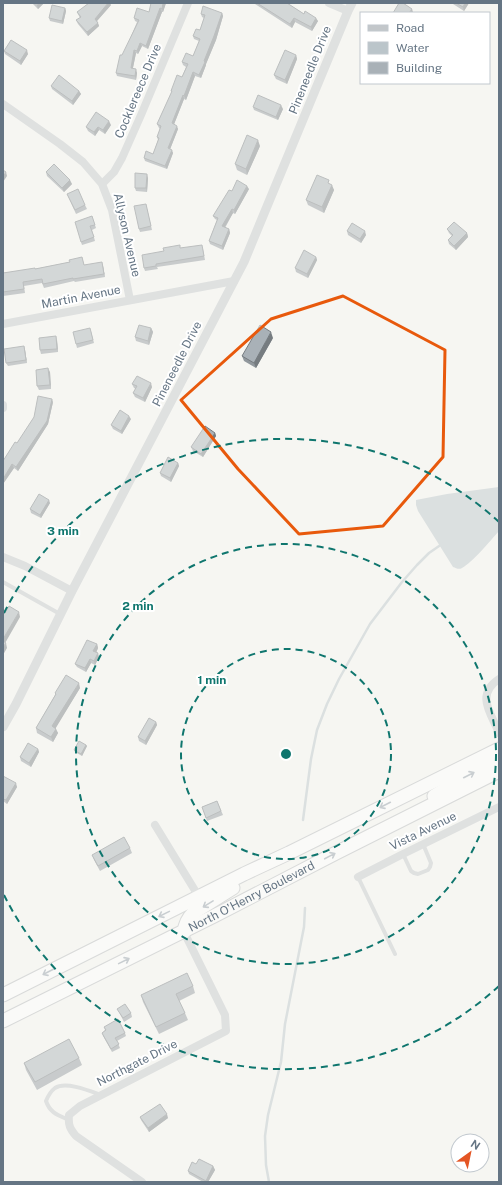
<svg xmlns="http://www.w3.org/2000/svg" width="502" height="1185" viewBox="0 0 502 1185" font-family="'Public Sans',sans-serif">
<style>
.water{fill:#bbc5ca}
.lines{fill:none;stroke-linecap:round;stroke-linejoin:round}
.stream{stroke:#bbc5ca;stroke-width:2.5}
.trunk-casing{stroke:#b6b9bc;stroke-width:15}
.service{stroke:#c3c7ca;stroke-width:4}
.minor{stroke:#c3c7ca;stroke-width:8}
.tertiary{stroke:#c3c7ca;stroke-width:9}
.trunk{stroke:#fff;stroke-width:13}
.wall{fill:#91989d}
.shaded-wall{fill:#767c80}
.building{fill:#a9b1b7;stroke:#767c80}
.oneway{stroke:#939ea9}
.marked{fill:none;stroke:#e8590c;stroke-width:3;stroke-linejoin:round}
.ring{fill:none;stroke:#0f766e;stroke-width:2;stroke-dasharray:7 5}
.labels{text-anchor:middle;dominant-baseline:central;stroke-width:4;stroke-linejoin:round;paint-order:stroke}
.street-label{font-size:12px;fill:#657584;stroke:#fff}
.centre{fill:#0f766e;stroke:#fff;stroke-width:2}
.ring-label{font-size:12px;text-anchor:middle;font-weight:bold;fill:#0f766e;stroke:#fff;stroke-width:4;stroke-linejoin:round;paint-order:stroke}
</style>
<rect width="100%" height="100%" fill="#f6f6f2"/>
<path class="water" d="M499,487V531C490,541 473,562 462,568C459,570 456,568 453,567L418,511L416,505V500L447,494Z"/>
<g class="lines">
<path class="stream" d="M303,820L311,759L317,730L327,704L339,679L370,624L402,582L417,565L429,553L442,544
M269,1182L266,1165L265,1136L268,1115L281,1062L285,1024L304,927L305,908"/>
<defs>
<g id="trunk">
<path d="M434,796L465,777L495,762L499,759"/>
<path d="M184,932C185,924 187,919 193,913L233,888"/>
<path d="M3,995L244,874L289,853L499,749"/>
<path id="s1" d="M3,1021L214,916L336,853L499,771"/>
</g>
</defs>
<use href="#trunk" class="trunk-casing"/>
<path class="service" d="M3,582L60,614
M403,854L411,871L414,873L418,874L428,870L430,867L431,863L423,844
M358,877L395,954
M69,1120C58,1115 50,1113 46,1101C48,1096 51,1091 55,1088C66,1081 90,1091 101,1095"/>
<path class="minor" d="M329,3L348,11
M3,104L60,144L83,162L102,184L112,210L130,300
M102,184L114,172L122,158L141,115L188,3
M3,324L234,281
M3,408V405
M3,557L25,566L72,591
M499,679C475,695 491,713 499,733
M155,825L199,897
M358,877L401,855L499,807
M142,1182L76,1136C70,1129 68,1125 69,1115L80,1106L226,1031L225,1015L184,932"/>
<path class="tertiary" d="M3,727L16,704L72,591L244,262L348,11L352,3"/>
<use href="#trunk" class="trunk"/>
</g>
<path class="wall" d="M32,3H44L38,9Z
M166,3L163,12H162L148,49L142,46L138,54L136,53L133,68L137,73L136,80L117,76L116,73L137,22L135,21L134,18L149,12Z
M254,3H287L304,14L318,21L312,31L295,22L292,28L255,4Z
M453,3H469L464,11L453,4Z
M111,5L97,21L99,26L88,36L78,24L76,20L80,18L77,12Z
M65,8L66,11L63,24L50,21L49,18Z
M222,13L223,16L216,40L206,64V65L201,78L195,76L186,100L184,99L174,124L178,129L170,149L173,153L167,169L145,161L144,158L153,154L158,140L157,137L160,129L159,128L157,124L172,92L171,91L182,77L186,67L183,65L182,62L193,56L199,41L194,39L193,36L200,30L204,18L202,17L201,14Z
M4,51L28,54L21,65L5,54Z
M296,55L297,59L287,84L276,79L274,75Z
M51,86L79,91L81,94L73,105L52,89Z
M253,107L283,109L278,120L254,110Z
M111,125L105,134L99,130L95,136L88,131L86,127Z
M260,146L247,175L237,170L235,164Z
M46,172L72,184L64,192L47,176Z
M148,178L147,192L136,191L135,188Z
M330,184L334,190L324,213L308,205L306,200Z
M249,189L235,214L233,213L225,228L229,229L230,233L223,250L210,244L209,241L217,220L215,219L213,216L232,191Z
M67,194L85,205L87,209L76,214Z
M146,204L152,230L140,232L139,229Z
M92,216L96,228L92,230L95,241L82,245L81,242Z
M447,229L467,233L468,237L456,250L449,244L448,240L452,236L449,233Z
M347,231L366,235L361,243L348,235Z
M181,248L203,249L205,260L157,267L158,269L145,271L144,268Z
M82,257L84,265L103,266L105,277L75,282L74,281L44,288L42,283L24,286L25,293L3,296V273L35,269L70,262Z
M316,257L317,260L308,278L296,272L295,268Z
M151,328L153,332L149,345L136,341L135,337Z
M91,331L94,343L77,348L76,344Z
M273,338L256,368L244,361L242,356Z
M57,340L58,352L41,354L40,350Z
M24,346L25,350L27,363L8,366L6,363Z
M50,372L51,389L39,390L37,386Z
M132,384L152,387L145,402L135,397L133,393L136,389L134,388Z
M53,402L48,424L18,471L14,468L3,484L17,443Z
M131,419L122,434L113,429L111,425Z
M215,433L216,436L203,457L193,451L191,447Z
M178,463L179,466L171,482L161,476L160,473Z
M50,503L41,518L31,513L30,509Z
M97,644L98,648L96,653L99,657L95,665L91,663L86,672L77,667L75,664Z
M80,688L55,728L58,733L53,742L37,733L36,728L55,695V693Z
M156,722L157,725L146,745L139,741L138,737Z
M86,745L87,746L82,756L75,752L74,750Z
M38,749L39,752L31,767L21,761L20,757Z
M3,776L17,787L7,804L3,801Z
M217,801L223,815L207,821L202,807Z
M130,848L132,853L100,871L94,860L92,855Z
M193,986L195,993L179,1001L185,1013L188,1020L159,1034L143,1002L141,995Z
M117,1009L131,1013L132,1017L124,1022L119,1012Z
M104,1027L125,1033L126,1036L117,1041L120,1048L112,1052L103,1036L102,1033L105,1030Z
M79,1058L82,1065L37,1090L26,1070L24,1063Z
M140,1117L168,1118L149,1132L141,1120Z
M196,1164L213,1166L215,1170L208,1182H203L189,1174L188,1171Z"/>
<path class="shaded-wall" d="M39,3H44L38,9L37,5Z
M108,3H110L111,5L96,22L95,19Z
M163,3H166L163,12L162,9Z
M465,3H469L464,11L463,7Z
M65,8L66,11L63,24L62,21Z
M160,8L162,12L148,49L146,46Z
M412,9L413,12V13H409Z
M222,13L223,16L216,40L206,64V65L201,78L199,75Z
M294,18L295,22L292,28L290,24Z
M316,18L318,21L312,31L311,27Z
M98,23L99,26L88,36L87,32Z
M140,43L142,46L138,54L137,51Z
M27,50L28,54L21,65L20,61Z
M134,50L136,53L132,72L131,68Z
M296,55L297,59L287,84L285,80Z
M136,69L137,73L136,80L135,76Z
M193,72L195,76L186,100L184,96Z
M79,91L81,94L73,105L72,101Z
M183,95L184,99L173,127L172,123Z
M281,105L283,109L278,120L276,117Z
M109,121L111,125L105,134L103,130Z
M177,126L178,129L169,152L168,148Z
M98,127L99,130L95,136L94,132Z
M258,140L260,146L247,175L246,169Z
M172,150L173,153L167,169L165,166Z
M6,172L7,176L3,182V177Z
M147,174L148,178L147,192L146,188Z
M70,180L72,184L64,192L62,188Z
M332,185L334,190L324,213L322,207Z
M247,186L249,189L235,214L234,210Z
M232,209L233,213L223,230L222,226Z
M229,229L230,233L223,250L222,246Z
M365,231L366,235L361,243L360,239Z
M467,233L468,237L456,250L454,246Z
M316,257L317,260L308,278L307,274Z
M102,262L103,266L105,277L104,274Z
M151,328L153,332L149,345L148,341Z
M271,332L273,338L256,368L254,363Z
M56,336L57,340L58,352L57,349Z
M24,346L25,350L27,363L26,360Z
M48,368L50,372L51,389L50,385Z
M151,383L152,387L145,402L143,398Z
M52,399L53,402L48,424L18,471L16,467Z
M129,416L131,419L122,434L121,431Z
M215,433L216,436L203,457L201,454Z
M178,463L179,466L171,482L170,478Z
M12,464L14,468L3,484V479Z
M49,500L50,503L41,518L40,515Z
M19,612L20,617L4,645L3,639Z
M6,643L7,648L3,655V647Z
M97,644L98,648L95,655L93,651Z
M98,653L99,657L95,665L94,661Z
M90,659L91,663L86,672L85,668Z
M79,683L80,688L54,731L52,726Z
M156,722L157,725L146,745L145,741Z
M56,729L58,733L53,742L51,737Z
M86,745L87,746L82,756L81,754Z
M38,749L39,752L31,767L29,763Z
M16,783L17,787L7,804L6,800Z
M167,1114L168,1118L149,1132L148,1128Z
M213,1166L215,1170L208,1182H206V1181Z"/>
<path class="building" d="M89,3H108L95,19L98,23L87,32L76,20L81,17L77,12Z
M151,3H163L162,9L160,8L146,46L140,43L137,51L134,50L131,68L136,69L135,76L116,73L120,55H122L139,20L134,18L137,8L149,12Z
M257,3H287L304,14L305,11L316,18L311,27L294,18L290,24Z
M399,3H403L412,9L409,13H393Z
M456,3H465L463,7Z
M52,5L65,8L62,21L49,18Z
M203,6L222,13L214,36L204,61L205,62L199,75L193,72L184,96L183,95L172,123L177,126L168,148L172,150L165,166L144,158L146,151L153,154L159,138L157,137L161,126L157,124L172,91H171L177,75L182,77L188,64L182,62L186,53L193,56L200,39L193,36L196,29L200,30L205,15L201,14Z
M11,40L27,50L20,61L4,51Z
M285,50L296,55L285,80L274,75Z
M59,75L79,91L72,101L51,86Z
M258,95L281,105L276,117L253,107Z
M96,112L109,121L103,130L98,127L94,132L86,127Z
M247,135L258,140L246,169L235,164Z
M54,164L70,180L62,188L46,172Z
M3,170L6,172L3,177Z
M135,173L147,174L146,188H135Z
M317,175L329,180L328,183L332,185L322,207L306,200Z
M237,180L247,186L234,210L232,209L222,226L229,229L222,246L209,241L218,218L213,216L229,190L232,191Z
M78,189L85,205L75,210L67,194Z
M146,204L151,226L139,229L134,206Z
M92,216L95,225L90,226L94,237L81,242L75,222Z
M454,222L467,233L454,246L448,240L453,235L447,229Z
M352,223L365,231L360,239L347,231Z
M180,245V248L202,245L204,256L156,264V266L144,268L142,255L164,251L163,248Z
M304,250L316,257L307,274L295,268Z
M82,257L84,265L102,262L104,274L73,279V278L43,284L42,279L23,282L24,289L3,292V273L35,268V269L70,262L69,260Z
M139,325L151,328L148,341L135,337Z
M260,325L271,332L254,363L242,356Z
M90,328L93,340L76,344L73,332Z
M56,336L57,349L40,350L39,338Z
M24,346L26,360L6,363L4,349Z
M48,368L50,385L37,386L36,370Z
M137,376L151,383L143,398L133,393L137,386L132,384Z
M38,396L52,399L47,421L16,467L12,464L3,479V461L15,442L17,443L34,417Z
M120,410L129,416L121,431L111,425Z
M205,426L215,433L201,454L191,447Z
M168,457L178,463L170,478L160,473Z
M39,494L49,500L40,515L30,509Z
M9,606L19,612L3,639V612L5,613Z
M87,640L97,644L93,651L98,653L94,661L90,659L85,668L75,664Z
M3,641L6,643L3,647Z
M66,675L79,683L52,726L56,729L51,737L36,728L56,694L55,693Z
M149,718L156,722L145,741L138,737Z
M79,741L86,745L81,754L74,750Z
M28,743L38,749L29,763L20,757Z
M3,776L16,783L6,800L3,799Z
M217,801L221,811L206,818L202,807Z
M124,837L130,848L98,866L92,855Z
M187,973L193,986L176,994L185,1013L156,1027L141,995Z
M125,1004L131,1013L123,1018L117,1009Z
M118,1019L125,1033L115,1038L119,1044L111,1049L102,1033L106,1030L104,1027Z
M69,1039L79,1058L35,1082L24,1063Z
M160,1104L167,1114L148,1128L140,1117Z
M199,1159L213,1166L206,1181L188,1171L192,1162L196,1164Z"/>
<defs><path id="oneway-shaft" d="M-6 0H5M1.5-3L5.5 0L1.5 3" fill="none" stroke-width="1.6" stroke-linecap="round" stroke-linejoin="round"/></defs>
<g class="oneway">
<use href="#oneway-shaft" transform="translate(469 775) rotate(-27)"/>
<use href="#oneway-shaft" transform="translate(385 805) rotate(153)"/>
<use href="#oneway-shaft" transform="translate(330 856) rotate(-28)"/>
<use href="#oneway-shaft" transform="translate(208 904) rotate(148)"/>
<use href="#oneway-shaft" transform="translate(164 914) rotate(154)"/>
<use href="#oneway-shaft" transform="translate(124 961) rotate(-26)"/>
<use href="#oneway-shaft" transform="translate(48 972) rotate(153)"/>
</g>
<path d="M0 0H502V1185H0ZM343,296L445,350L443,457L383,526L299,534L238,469L181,400L271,319Z" fill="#f6f6f2" fill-opacity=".55" fill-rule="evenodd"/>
<path class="marked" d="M343,296L445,350L443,457L383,526L299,534L238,469L181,400L271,319Z"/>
<g class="ring">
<circle cx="286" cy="754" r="105"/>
<circle cx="286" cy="754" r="210"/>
<path d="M499 986A315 315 0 0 1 4 895M4 613A315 315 0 0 1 499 522"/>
</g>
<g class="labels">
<g class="street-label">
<text transform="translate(310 70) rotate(-68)">Pineneedle Drive</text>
<text transform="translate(138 91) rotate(-67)">Cocklereece Drive</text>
<text transform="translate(127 235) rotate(77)">Allyson Avenue</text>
<text transform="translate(81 297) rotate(-11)">Martin Avenue</text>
<text transform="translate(177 364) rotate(-63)">Pineneedle Drive</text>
<text transform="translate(423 831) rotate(-26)">Vista Avenue</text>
<text stroke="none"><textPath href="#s1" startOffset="278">North O'Henry Boulevard</textPath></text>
<text transform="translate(137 1063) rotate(-27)">Northgate Drive</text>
</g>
</g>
<circle cx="286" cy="754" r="6" class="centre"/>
<g class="ring-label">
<text x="63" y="535">3 min</text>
<text x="138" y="610">2 min</text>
<text x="212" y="684">1 min</text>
</g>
<rect width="502" height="1185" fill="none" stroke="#657584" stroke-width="8"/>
<rect x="360" y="12" width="130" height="72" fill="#ffffff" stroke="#c1c8ce"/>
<rect x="368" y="25" width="20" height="6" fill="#c3c7ca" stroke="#c1c8ce"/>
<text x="396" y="32" font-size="12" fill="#657584">Road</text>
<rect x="368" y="42" width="20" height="12" fill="#bbc5ca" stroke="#c1c8ce"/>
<text x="396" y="52" font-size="12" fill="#657584">Water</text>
<rect x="368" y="62" width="20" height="12" fill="#a9b1b7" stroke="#c1c8ce"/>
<text x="396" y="72" font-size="12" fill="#657584">Building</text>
<g transform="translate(470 1153) rotate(33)"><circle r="19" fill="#ffffff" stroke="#c1c8ce"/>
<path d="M0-3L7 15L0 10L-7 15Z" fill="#e45524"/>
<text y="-6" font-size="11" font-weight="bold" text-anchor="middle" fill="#657584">N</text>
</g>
</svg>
